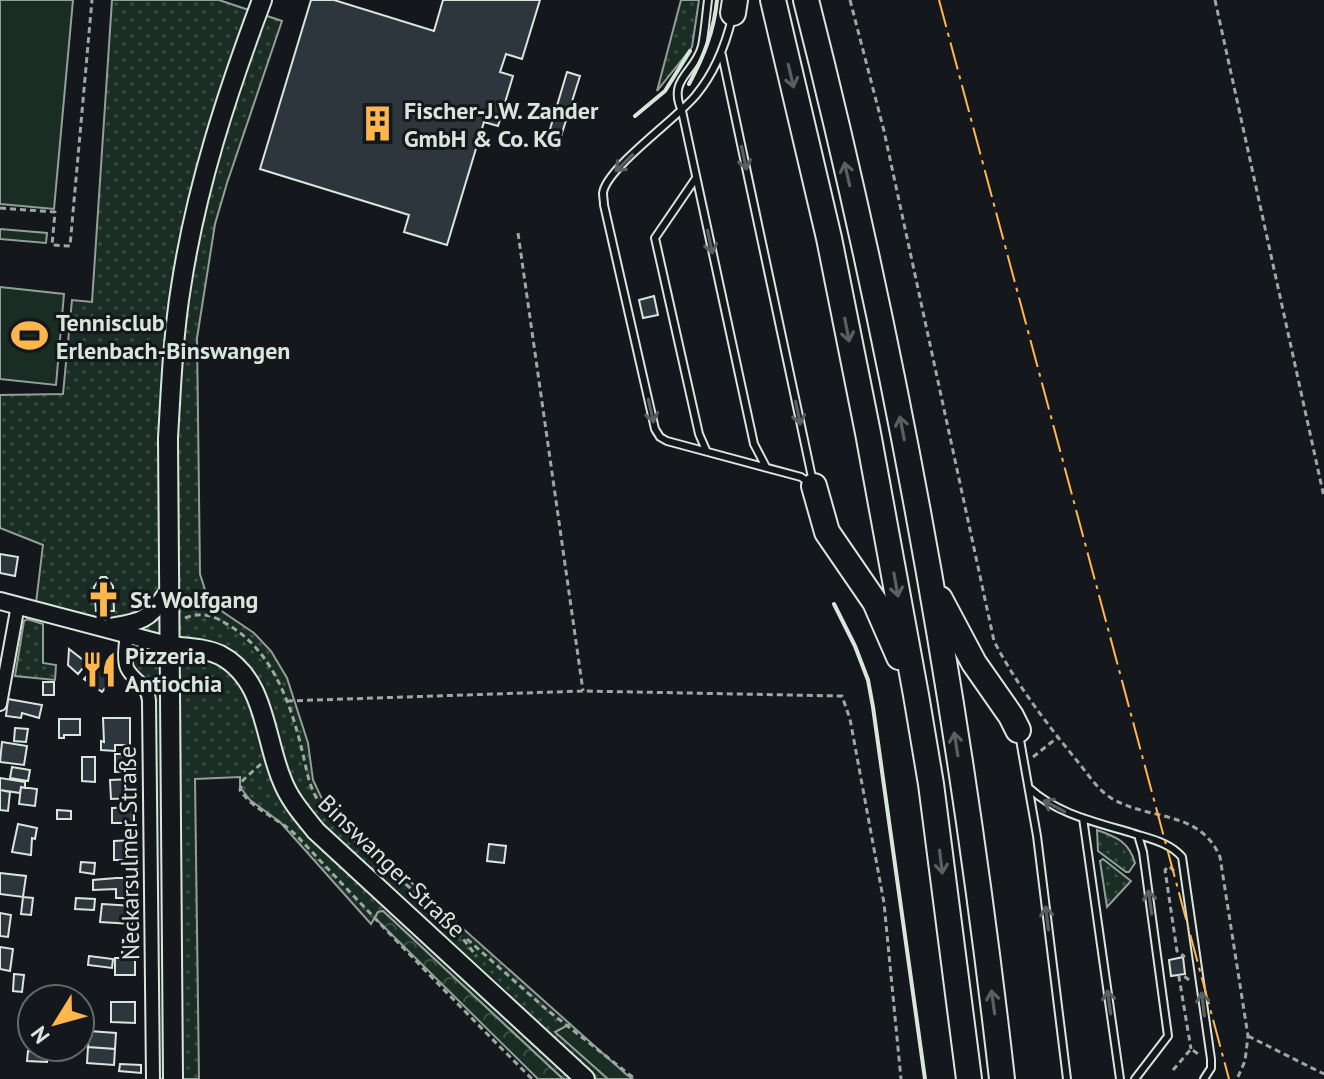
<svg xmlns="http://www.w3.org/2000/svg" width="1324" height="1079" viewBox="0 0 1324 1079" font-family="'PT Sans',sans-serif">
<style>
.grass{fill:url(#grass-dots);stroke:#939e99;stroke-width:2}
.forest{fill:url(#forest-crowns);stroke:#939e99;stroke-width:2}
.park{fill:#1a2d24;stroke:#939e99;stroke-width:2}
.building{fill:#2c363c;stroke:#d8e6dc;stroke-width:2}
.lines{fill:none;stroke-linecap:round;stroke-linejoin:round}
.service-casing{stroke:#d8e6dc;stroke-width:10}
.minor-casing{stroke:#d8e6dc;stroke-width:16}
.tertiary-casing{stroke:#d8e6dc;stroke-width:20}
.secondary-casing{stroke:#d8e6dc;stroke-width:22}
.motorway-casing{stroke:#d8e6dc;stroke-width:28}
.path{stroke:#9da8a2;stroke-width:3;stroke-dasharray:6 4;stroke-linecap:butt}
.service{stroke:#14181c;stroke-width:6}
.minor{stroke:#14181c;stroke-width:12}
.tertiary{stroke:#14181c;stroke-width:16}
.secondary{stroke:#14181c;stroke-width:18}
.motorway{stroke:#14181c;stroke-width:24}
.wall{stroke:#d8e6dc;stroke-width:4}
.power{stroke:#ffb74d;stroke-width:2;stroke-dasharray:28 6 4 6;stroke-linecap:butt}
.oneway{stroke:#59605f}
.labels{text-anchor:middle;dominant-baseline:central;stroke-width:6;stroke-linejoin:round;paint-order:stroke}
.poi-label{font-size:24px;font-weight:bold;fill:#d8e6dc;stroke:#14181c;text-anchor:start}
.street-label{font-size:24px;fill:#d8e6dc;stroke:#14181c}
</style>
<defs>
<pattern id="grass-dots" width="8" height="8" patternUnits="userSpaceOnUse" patternTransform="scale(2)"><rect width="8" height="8" fill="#1a2d24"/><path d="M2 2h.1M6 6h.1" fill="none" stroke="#3b4b43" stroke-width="1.8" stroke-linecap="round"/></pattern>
<pattern id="forest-crowns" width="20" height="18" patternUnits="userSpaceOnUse" patternTransform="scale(2)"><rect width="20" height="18" fill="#1a2d24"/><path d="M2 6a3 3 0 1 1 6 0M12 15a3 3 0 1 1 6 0" fill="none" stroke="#3b4b43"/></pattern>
</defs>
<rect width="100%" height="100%" fill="#14181c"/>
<path class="grass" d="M112,0H219L282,21L227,183L215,224L197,338L200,574L207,596L223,612L254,633L271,651L287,678L308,743L313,780L323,801L348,826L570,1024L556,1032L608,1079H563L383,911L378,912L371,924L280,822L250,800L240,787V777L195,779L199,1079H158L154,699L152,689L133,666L134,619L89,617L36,603L43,545L0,528V395L63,394L72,300L92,302Z
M681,0H699L692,47L657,91Z
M27,619L43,624V663L56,665L55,680L15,676L24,621Z
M1097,830C1117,837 1129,842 1135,863L1129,872H1126L1098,851Z
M1103,859L1131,881L1107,907L1100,861Z"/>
<path class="forest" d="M383,911L563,1079H538L375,918L378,912Z
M570,1024L627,1075L633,1079H608L555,1032Z"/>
<path class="park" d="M0,0H73L54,209L0,204Z
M0,229L47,233L46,243L0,239Z
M0,287L64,294L56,385L0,379Z"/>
<path class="building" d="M311,0H334L434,31L443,0H540L522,59L506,54L500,72L513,76L498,126L484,122L447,245L404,232L409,215L260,169Z
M567,72L580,76L557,149L545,146Z
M654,296L658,315L643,318L639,300Z
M0,554L18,557L15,576L0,573Z
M101,577H106L113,586L114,611H96L94,587Z
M69,649L87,663L78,674L68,665Z
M99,662L105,667L106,666L115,676L102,692L84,679Z
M43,682H54V695H43Z
M8,699L42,705L39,718L22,713L21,718L6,716Z
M103,718H130V745H115V751L101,750V741L104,742Z
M59,719H80V735H64V738H59Z
M15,728L28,729L26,742L14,741Z
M2,742L27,746L24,765L0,762Z
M115,754H134V771L115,772Z
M82,757H95V782L82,781Z
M12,767L30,770L28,781L10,778Z
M0,778L25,782V788L21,787L20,793L0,790Z
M133,779L134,798L111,799L110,780Z
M21,787L37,789L35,806L19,804Z
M0,790L10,792L8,811L0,810Z
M134,807V823H112V808Z
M57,810L71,811V819H57Z
M18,824L37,828L35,839L32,838L31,855L12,852Z
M134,840V860H114V841Z
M489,844L506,846L504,863L487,861Z
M81,862L95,863L94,874L80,872Z
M0,873L26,876L23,897L0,894Z
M116,878H136V898H116V889L93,890V880Z
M23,897L33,898L31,915L21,914Z
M76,898L95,899L94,910L75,909Z
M102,904L133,906L132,924L100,922Z
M0,913L11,915L8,937L0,936Z
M123,940L135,941L134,954L122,953Z
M0,947L13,949L10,971L0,969Z
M89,956L113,959L112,968L88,965Z
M1183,957L1185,974L1171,976L1169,960Z
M115,958H135V975H115Z
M14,974L24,975L22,992L13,991Z
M111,1002H135V1023L111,1022Z
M89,1031L116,1033L115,1049L88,1047Z
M88,1047L115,1049L114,1065L87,1063Z
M28,1051L47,1053V1062L27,1061Z
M120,1064L141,1065V1073L119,1071Z"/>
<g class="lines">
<defs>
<path id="service" d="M708,0C706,15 705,31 702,46C695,73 667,79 682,111L754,444L766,467
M732,18C725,47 715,72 696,95C678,118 606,168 603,193C603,197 604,201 604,205L655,429L660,437L667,441L801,477L811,484
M722,55L813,482
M696,178L655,238L699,434L706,450
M1019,734L1037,836L1067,1079
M1029,788C1057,814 1095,822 1132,833C1150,839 1169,842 1182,857L1211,1059V1068L1204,1079
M1083,818L1120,1079
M1135,1079L1168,1036L1143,852L1138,835"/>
<path id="minor" d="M127,634C126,644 123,659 127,668C133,681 148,684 149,701L153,1079
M0,704L18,605"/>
<path id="tertiary" d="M0,601L171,646
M110,627C137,622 148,622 164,597L171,598"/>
<path id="secondary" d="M171,646C188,648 205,648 220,655C266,679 264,738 282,780C289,799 303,815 316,831L585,1079
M173,1079L168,438C171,388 173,336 181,287C196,188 227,93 262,0"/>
<path id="motorway" d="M773,0L829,238L868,433L916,695L931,784L969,1079
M806,0C896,354 961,716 1002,1079
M733,13L735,0
M814,486L827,532L875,602L899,657
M940,599L974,663L1011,716L1018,730"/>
</defs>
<use href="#service" class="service-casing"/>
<use href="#minor" class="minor-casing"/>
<use href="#tertiary" class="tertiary-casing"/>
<use href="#secondary" class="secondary-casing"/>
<use href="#motorway" class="motorway-casing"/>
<path class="path" d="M850,0L884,131L994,641C1016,684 1047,724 1078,762C1088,774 1097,789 1111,798C1148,821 1200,809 1220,857L1248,1036L1245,1061L1237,1079
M1215,0L1324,497
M0,208L55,212L52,245L70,246L92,0
M518,233L583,691
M185,618C204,611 214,616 230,626C273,652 291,705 302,750C306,766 308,783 316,797C323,812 337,823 348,834C390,875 443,908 476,956
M287,701L583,691L842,696L850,719L884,903L901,1079
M1033,757L1058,737
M261,764L243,780L240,790C253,810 280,819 297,836C374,918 452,999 532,1079
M1174,871L1169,866L1165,870L1177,951L1185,957
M467,939L546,1009L635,1079
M1189,980L1184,976L1179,977L1191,1049
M1248,1036L1324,1074
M1173,1070L1191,1049L1201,1056"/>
<use href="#service" class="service"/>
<use href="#minor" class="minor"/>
<use href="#tertiary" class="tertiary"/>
<use href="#secondary" class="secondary"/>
<use href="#motorway" class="motorway"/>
<path class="wall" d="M689,84C704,56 714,31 717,0
M635,116L665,91L690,51
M834,604L855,646L868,680L873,707L925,1079"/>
<path class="power" d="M939,0L1229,1079"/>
</g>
<defs><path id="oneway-shaft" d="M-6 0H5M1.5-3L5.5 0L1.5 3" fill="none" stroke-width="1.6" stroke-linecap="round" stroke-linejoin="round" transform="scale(2)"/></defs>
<g class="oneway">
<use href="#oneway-shaft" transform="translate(791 76) rotate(77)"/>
<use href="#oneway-shaft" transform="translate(744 158) rotate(78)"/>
<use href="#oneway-shaft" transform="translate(624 163) rotate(135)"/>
<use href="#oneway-shaft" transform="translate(847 174) rotate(-103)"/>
<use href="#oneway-shaft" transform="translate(710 242) rotate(78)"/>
<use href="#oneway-shaft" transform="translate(847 330) rotate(79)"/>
<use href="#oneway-shaft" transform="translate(651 411) rotate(77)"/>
<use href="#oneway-shaft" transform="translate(798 413) rotate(78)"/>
<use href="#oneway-shaft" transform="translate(902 428) rotate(-101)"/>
<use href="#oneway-shaft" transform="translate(896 585) rotate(80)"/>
<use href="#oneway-shaft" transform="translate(956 744) rotate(-99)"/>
<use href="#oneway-shaft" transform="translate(1054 806) rotate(-152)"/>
<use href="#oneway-shaft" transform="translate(941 862) rotate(83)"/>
<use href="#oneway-shaft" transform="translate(1150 902) rotate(-98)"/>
<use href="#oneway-shaft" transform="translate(1047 918) rotate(-97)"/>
<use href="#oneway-shaft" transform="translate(993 1002) rotate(-98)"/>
<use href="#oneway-shaft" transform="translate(1109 1002) rotate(-98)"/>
<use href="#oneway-shaft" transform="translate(1203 1004) rotate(-97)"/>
</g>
<defs>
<symbol id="building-bare" viewBox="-9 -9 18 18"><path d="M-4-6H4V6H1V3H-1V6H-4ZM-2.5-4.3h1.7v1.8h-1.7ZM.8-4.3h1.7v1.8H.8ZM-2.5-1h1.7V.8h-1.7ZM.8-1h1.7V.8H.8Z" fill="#ffb74d" stroke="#14181c" stroke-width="2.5" paint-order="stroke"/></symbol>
<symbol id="stadium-bare" viewBox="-9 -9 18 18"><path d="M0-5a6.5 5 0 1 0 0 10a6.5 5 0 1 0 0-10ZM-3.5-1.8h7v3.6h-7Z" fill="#ffb74d" stroke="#14181c" stroke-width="2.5" paint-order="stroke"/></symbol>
<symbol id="church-bare" viewBox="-9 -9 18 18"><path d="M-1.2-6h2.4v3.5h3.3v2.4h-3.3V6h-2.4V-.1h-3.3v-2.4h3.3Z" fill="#ffb74d" stroke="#14181c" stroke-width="2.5" paint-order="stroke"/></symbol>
<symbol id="restaurant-bare" viewBox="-9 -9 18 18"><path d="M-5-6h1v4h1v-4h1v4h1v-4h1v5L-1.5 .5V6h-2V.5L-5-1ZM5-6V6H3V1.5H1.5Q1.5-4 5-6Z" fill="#ffb74d" stroke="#14181c" stroke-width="2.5" paint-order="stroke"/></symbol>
</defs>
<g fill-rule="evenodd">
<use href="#building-bare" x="352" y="98" width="51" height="51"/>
<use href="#stadium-bare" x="4" y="310" width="51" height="51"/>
<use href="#church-bare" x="78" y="574" width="51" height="51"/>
<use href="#restaurant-bare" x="74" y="644" width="51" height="51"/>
</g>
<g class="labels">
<g class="poi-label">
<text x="404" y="110">Fischer-J.W. Zander<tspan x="404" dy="28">GmbH &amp; Co. KG</tspan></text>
<text x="56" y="322">Tennisclub<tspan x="56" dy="28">Erlenbach-Binswangen</tspan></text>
<text x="130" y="599">St. Wolfgang</text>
<text x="125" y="655">Pizzeria<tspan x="125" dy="28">Antiochia</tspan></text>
</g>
<g class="street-label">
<text transform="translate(129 853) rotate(-91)">Neckarsulmer Straße</text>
<text transform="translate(392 866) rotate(44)">Binswanger Straße</text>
</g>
</g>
<g transform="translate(56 1023) rotate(233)"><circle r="38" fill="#14181c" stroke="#626a69" stroke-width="2"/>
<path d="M0-6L14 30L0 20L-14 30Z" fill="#ffb74d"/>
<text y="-12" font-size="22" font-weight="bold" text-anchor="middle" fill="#d8e6dc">N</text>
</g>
</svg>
